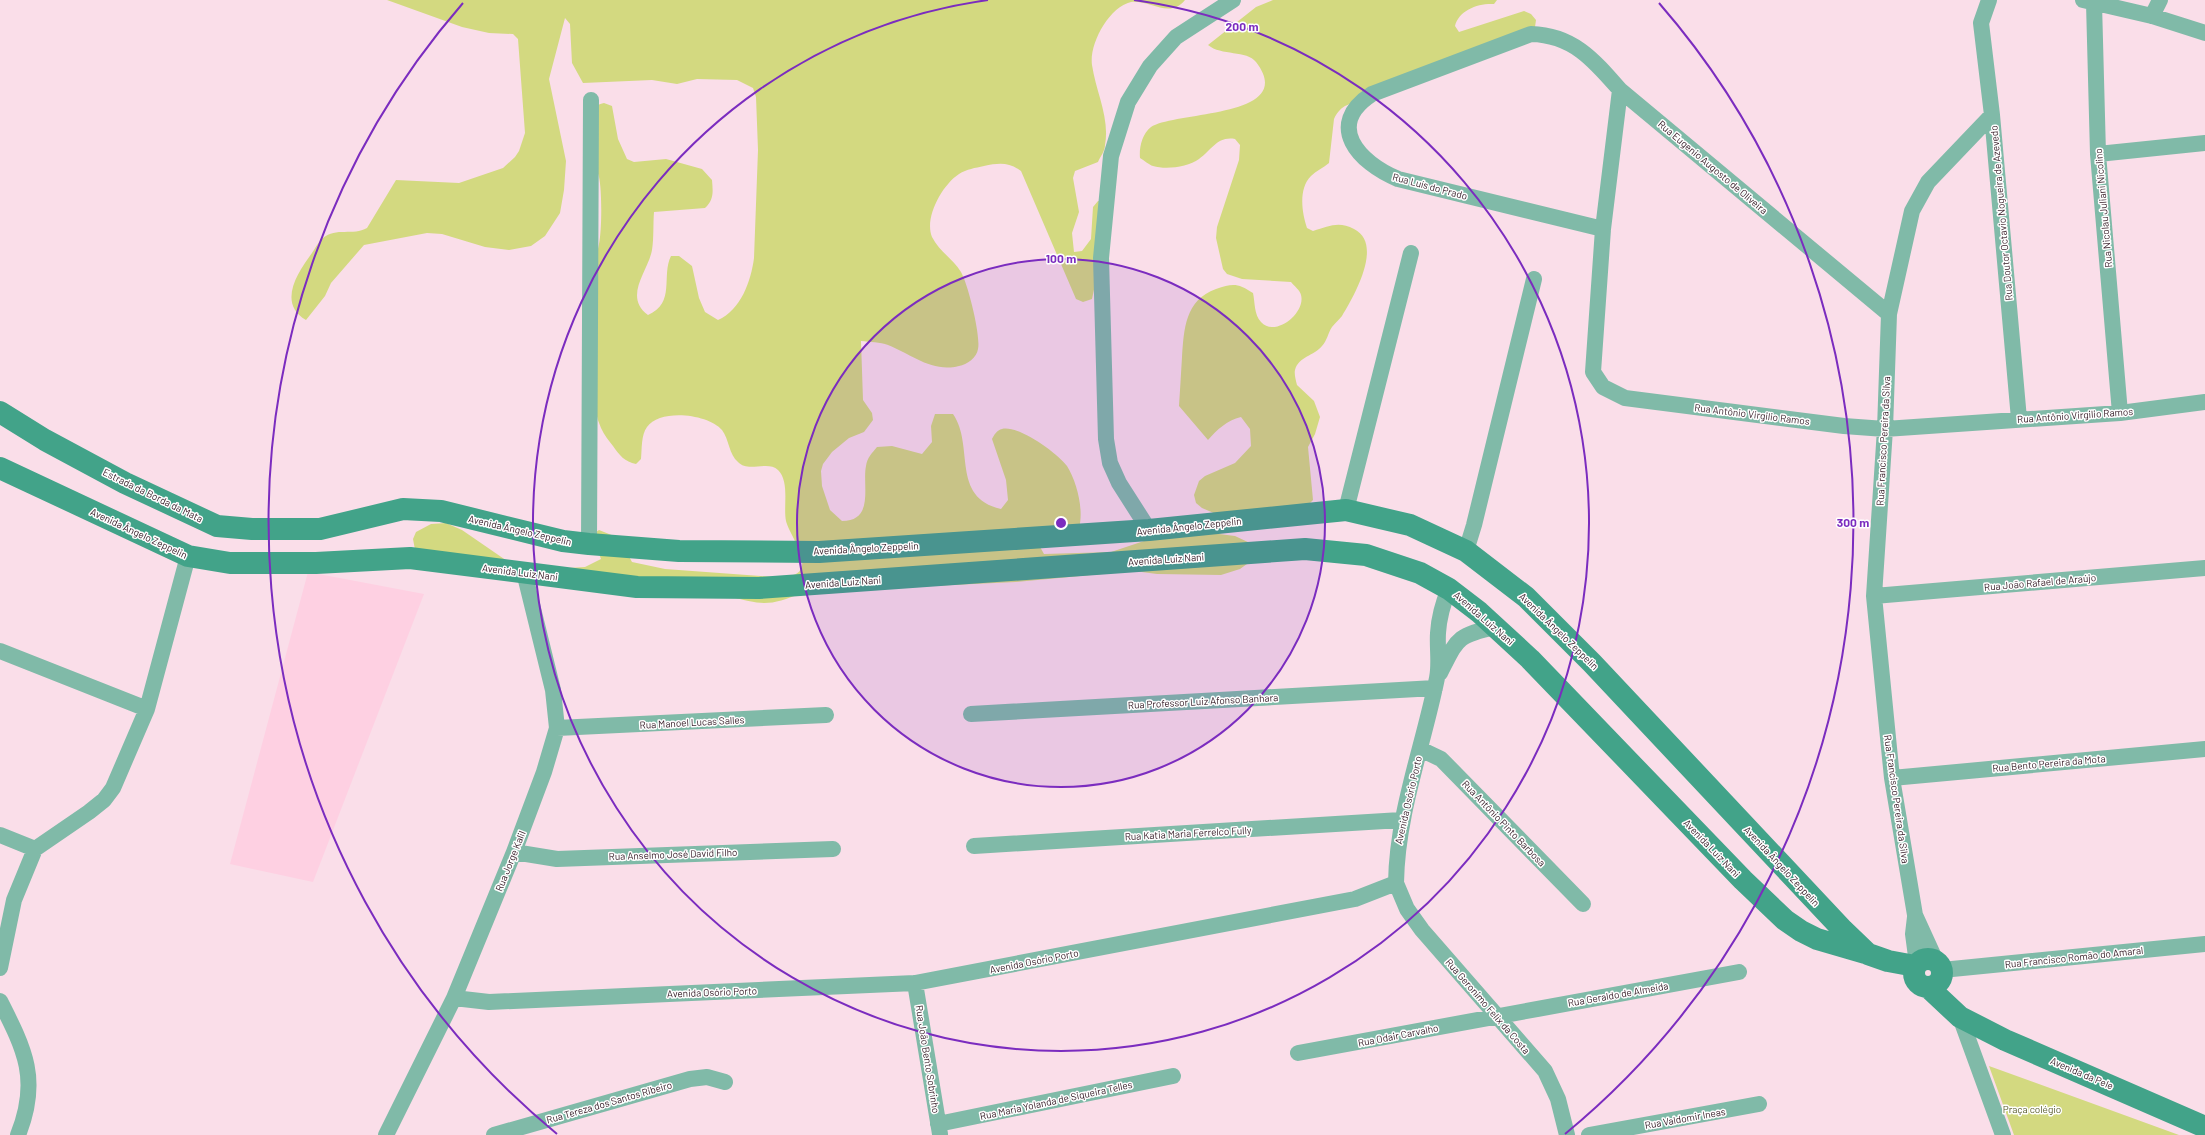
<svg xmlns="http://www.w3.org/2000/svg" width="2205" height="1135" viewBox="0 0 2205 1135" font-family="Barlow,sans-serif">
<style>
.built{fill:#fed0e2}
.green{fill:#d3d980}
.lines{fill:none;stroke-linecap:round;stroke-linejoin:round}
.street{stroke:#80baa8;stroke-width:16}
.secondary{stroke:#42a389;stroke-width:22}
.ring{fill:none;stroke:#7b2cbf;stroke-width:2}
.labels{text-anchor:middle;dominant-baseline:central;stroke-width:3;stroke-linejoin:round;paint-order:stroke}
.street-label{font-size:10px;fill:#39202b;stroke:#fff}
.park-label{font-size:10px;fill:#565a28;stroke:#fff}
.centre{fill:#7b2cbf;stroke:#fff;stroke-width:2}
.ring-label{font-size:12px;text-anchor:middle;font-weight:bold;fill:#7b2cbf;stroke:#fff;stroke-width:3;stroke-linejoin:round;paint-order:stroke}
</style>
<rect width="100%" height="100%" fill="#fadee9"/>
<path class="built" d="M308,572L424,594L313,882L230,864Z"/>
<path class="green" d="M387,0H1185C1170,19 1150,0 1131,2C1109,7 1089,44 1092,65C1096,92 1110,118 1105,145C1105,151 1100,157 1098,162L1075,171L1073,178L1079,212L1072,233L1074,252L1082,251L1091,239L1093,207L1098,201H1106L1100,261L1092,299L1083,302L1076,299L1021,171C1009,162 999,163 984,166C975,168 967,169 959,174C942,185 924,218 932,237C939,251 953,259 961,272C968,284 981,336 978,349C977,357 967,365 959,366C932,373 911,354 888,345C880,342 870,342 861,341L863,400L872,413L873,420L864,432L849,438L832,452L823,464L821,471L822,486L830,510L842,521C875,521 862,485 866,466C867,458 872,453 877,447L892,446L922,454L932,442L931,426L935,414H953C975,446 950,497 1001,509L1008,500L1006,480L992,439C994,435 997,430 1002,429C1019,425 1057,453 1067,466C1077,482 1084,510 1079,528L1039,545L1044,554L1111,552L1144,541L1211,533L1235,536L1250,543V558L1247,564L1240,569L1221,575L1157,574L1134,571L1016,582L804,592C768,607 764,605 727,596L416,555L413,539L416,532L431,524L446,523L462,530L513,565L552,569L585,567L601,559L592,535L599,530L619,538L632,562L665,569L774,577C783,576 796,578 801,569C807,557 789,533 786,521C783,506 790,482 778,470C768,460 748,473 738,462C729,455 729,439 722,430C709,414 660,408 647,427C641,435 642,449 641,459L636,464C625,462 619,455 613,446C609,441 604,435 601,428C592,408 593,382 590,360C587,343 582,325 582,309C582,290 596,263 599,244C602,229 602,191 599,177C593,152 564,113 604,103L612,106L618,139L627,159L634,162L666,159L702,169L712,180C713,192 714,200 705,208L654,212C653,224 654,238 652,250C648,272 623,296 648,315C676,303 661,276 671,256H679L692,266L699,298L705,312L718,320C741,310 751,281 754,258L758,150L756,97L753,88L737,80L697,79L677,84L652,80L583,83L572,63L570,24L565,18L549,79L566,161L564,190L560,213L545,236L531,246L509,250L485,247L442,234L427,233L364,245L331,283L325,296L306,320C277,303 298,272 312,253C315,249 318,242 323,238C336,227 353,236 367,228L396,180L459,183L503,168L515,157L519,151L525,133L518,39L513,34L489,33L462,27Z
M1273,0H1497L1494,4C1478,3 1459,10 1455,26L1459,32L1524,11L1531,14L1536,20L1535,27L1366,101C1351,103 1341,104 1334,119L1329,163C1323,168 1316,171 1311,176C1298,189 1302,213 1307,228L1313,231C1329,226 1339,221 1354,229C1384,244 1354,296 1342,316C1339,320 1335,323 1332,327C1328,333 1327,341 1322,346C1314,356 1299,356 1295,370C1294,374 1296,381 1297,385L1314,401L1320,417L1315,434L1308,447L1313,500L1308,505L1223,517L1202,508L1196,503L1194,495L1199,481L1205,476L1235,463L1251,446L1250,429L1241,417C1227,420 1217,430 1208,440L1179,406C1180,390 1181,374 1182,357C1184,329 1185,300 1216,289C1233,283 1238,283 1253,293C1255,302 1254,315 1261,322C1275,338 1306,313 1301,295C1300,290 1294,286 1291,282L1242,279L1227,274L1223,269L1216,238L1217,227L1239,160L1240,145L1235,139C1217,136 1212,150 1199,159C1188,167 1166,170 1153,166C1149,165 1144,160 1140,158C1139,148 1142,134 1151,127C1175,111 1299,118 1256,62C1247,50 1221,56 1208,45L1256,7Z
M1989,1066L2179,1135H2014Z"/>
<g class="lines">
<path class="street" d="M1989,0L1981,23L1992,115L2019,419
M2083,0L2152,16L2205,33
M2094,3L2098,154L2120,413
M2152,16L2160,0
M1620,90L1603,229L1593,372L1603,387L1625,398L1844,426L1885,429L2120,413L2205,402
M2098,154L2205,143
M1603,229L1398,179C1359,163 1324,125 1372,94L1531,34C1573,35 1594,60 1620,90L1889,314
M1346,510L1411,253
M1149,530L1119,483L1110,463L1106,439L1101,258L1111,156L1128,102L1150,66L1176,37L1233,0
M589,544L591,100
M1466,551L1474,525L1534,279
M1874,596L2205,568
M0,651L147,709
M1440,673C1458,638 1456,636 1495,627
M971,714L1435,688
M557,728L826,715
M1420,749L1441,759L1583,904
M1892,778L2205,749
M0,835L35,849
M974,846L1401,820
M514,852L557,859L833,849
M1396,883L1407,909L1422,930L1545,1071L1558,1099L1567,1135
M1915,917L1913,934L1917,964
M1936,961L1915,915L1892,778L1874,596L1885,429L1889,314L1912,211L1928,182L1992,115
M0,968L14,900L35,849L89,812L104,800L113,788L147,709L188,556
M1942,970L2205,944
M915,983L940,1134
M454,998L489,1002L915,983L1355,899L1396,883C1397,813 1423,747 1437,678C1440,664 1437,648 1438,633C1439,617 1443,603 1449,589
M0,1001C25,1050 40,1080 18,1135
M1960,1017L2003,1135
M1298,1053L1739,972
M938,1124L1173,1076
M386,1135L454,998L514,852L544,772L557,728L553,690L524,572
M494,1135L690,1079L707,1077L725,1082
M1589,1135L1759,1104"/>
<path class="secondary" d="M0,412L45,440L125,483L217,526L252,529H320L403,509L441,511L563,541L589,544L679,551L819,552L1149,530L1346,510L1410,525L1466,551L1526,597L1592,663L1843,930L1868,954L1888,961L1915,966
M0,468L188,556L230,563H316L410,558L637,587L759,588L1305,549L1366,555L1420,573L1449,589L1479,612L1530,659L1743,880L1785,920L1801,931L1817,939L1865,953
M1914 973a14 14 0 1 1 28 0a14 14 0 1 1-28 0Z
M1929,988L1960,1017L2005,1040L2205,1127"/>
</g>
<circle cx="1061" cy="523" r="264" fill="#7b2cbf" fill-opacity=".12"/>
<g class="ring">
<circle cx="1061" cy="523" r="264"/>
<path d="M1134 0A528 528 0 1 1 988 0"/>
<path d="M557 1134A792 792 0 0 1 463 3M1659 3A792 792 0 0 1 1565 1134"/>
</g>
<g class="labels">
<g class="street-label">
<text transform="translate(1713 167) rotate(40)">Rua Eugenio Augosto de Oliveira</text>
<text transform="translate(1430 186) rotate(15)">Rua Luís do Prado</text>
<text transform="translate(2103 208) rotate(-95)">Rua Nicolau Juliani Nicolino</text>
<text transform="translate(2001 213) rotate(-95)">Rua Doutor Octavio Nogueira de Azevedo</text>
<text transform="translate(1752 414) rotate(7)">Rua Antônio Virgilio Ramos</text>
<text transform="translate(2075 415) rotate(-4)">Rua Antônio Virgilio Ramos</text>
<text transform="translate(1883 441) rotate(-87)">Rua Francisco Pereira da Silva</text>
<text transform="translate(153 495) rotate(26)">Estrada da Borda da Mata</text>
<text transform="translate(1189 526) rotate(-6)">Avenida Ângelo Zeppelin</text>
<text transform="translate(520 530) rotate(13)">Avenida Ângelo Zeppelin</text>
<text transform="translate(139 533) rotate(25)">Avenida Ângelo Zeppelin</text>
<text transform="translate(866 548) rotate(-3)">Avenida Ângelo Zeppelin</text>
<text transform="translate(1166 559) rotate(-4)">Avenida Luiz Nani</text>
<text transform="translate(520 572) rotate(7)">Avenida Luiz Nani</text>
<text transform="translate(843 582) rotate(-4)">Avenida Luiz Nani</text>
<text transform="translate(2040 582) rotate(-5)">Rua João Rafael de Araújo</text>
<text transform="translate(1484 618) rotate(41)">Avenida Luiz Nani</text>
<text transform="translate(1559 631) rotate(44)">Avenida Ângelo Zeppelin</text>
<text transform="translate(1203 701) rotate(-3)">Rua Professor Luiz Afonso Banhara</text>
<text transform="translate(692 722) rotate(-3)">Rua Manoel Lucas Salles</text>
<text transform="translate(2049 763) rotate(-5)">Rua Bento Pereira da Mota</text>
<text transform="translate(1897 799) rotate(82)">Rua Francisco Pereira da Silva</text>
<text transform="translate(1408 800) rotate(-77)">Avenida Osório Porto</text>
<text transform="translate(1504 823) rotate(46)">Rua Antônio Pinto Barbosa</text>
<text transform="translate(1188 833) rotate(-3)">Rua Katia Maria Ferrelco Fully</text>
<text transform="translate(1712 848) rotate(46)">Avenida Luiz Nani</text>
<text transform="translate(673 854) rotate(-2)">Rua Anselmo José David Filho</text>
<text transform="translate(510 861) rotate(-68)">Rua Jorge Kalil</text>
<text transform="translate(1782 866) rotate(47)">Avenida Ângelo Zeppelin</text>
<text transform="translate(2074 957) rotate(-6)">Rua Francisco Romão do Amaral</text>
<text transform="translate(1034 961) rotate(-11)">Avenida Osório Porto</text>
<text transform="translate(712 992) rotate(-2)">Avenida Osório Porto</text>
<text transform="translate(1618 994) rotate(-10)">Rua Geraldo de Almeida</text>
<text transform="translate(1488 1006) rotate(49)">Rua Geronimo Felix da Costa</text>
<text transform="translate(1398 1035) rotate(-11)">Rua Odair Carvalho</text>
<text transform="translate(928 1059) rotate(81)">Rua João Bento Sobrinho</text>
<text transform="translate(2082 1073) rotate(23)">Avenida da Pele</text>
<text transform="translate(1056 1100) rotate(-12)">Rua Maria Yolanda de Siqueira Telles</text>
<text transform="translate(609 1102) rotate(-16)">Rua Tereza dos Santos Ribeiro</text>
<text transform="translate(1685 1118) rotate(-10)">Rua Valdomir Ineas</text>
</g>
<g class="park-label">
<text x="2032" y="1109">Praça colégio</text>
</g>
</g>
<circle cx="1061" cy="523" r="6" class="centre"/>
<g class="ring-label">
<text x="1242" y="31">200 m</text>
<text x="1061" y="263">100 m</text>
<text x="1853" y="527">300 m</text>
</g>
</svg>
